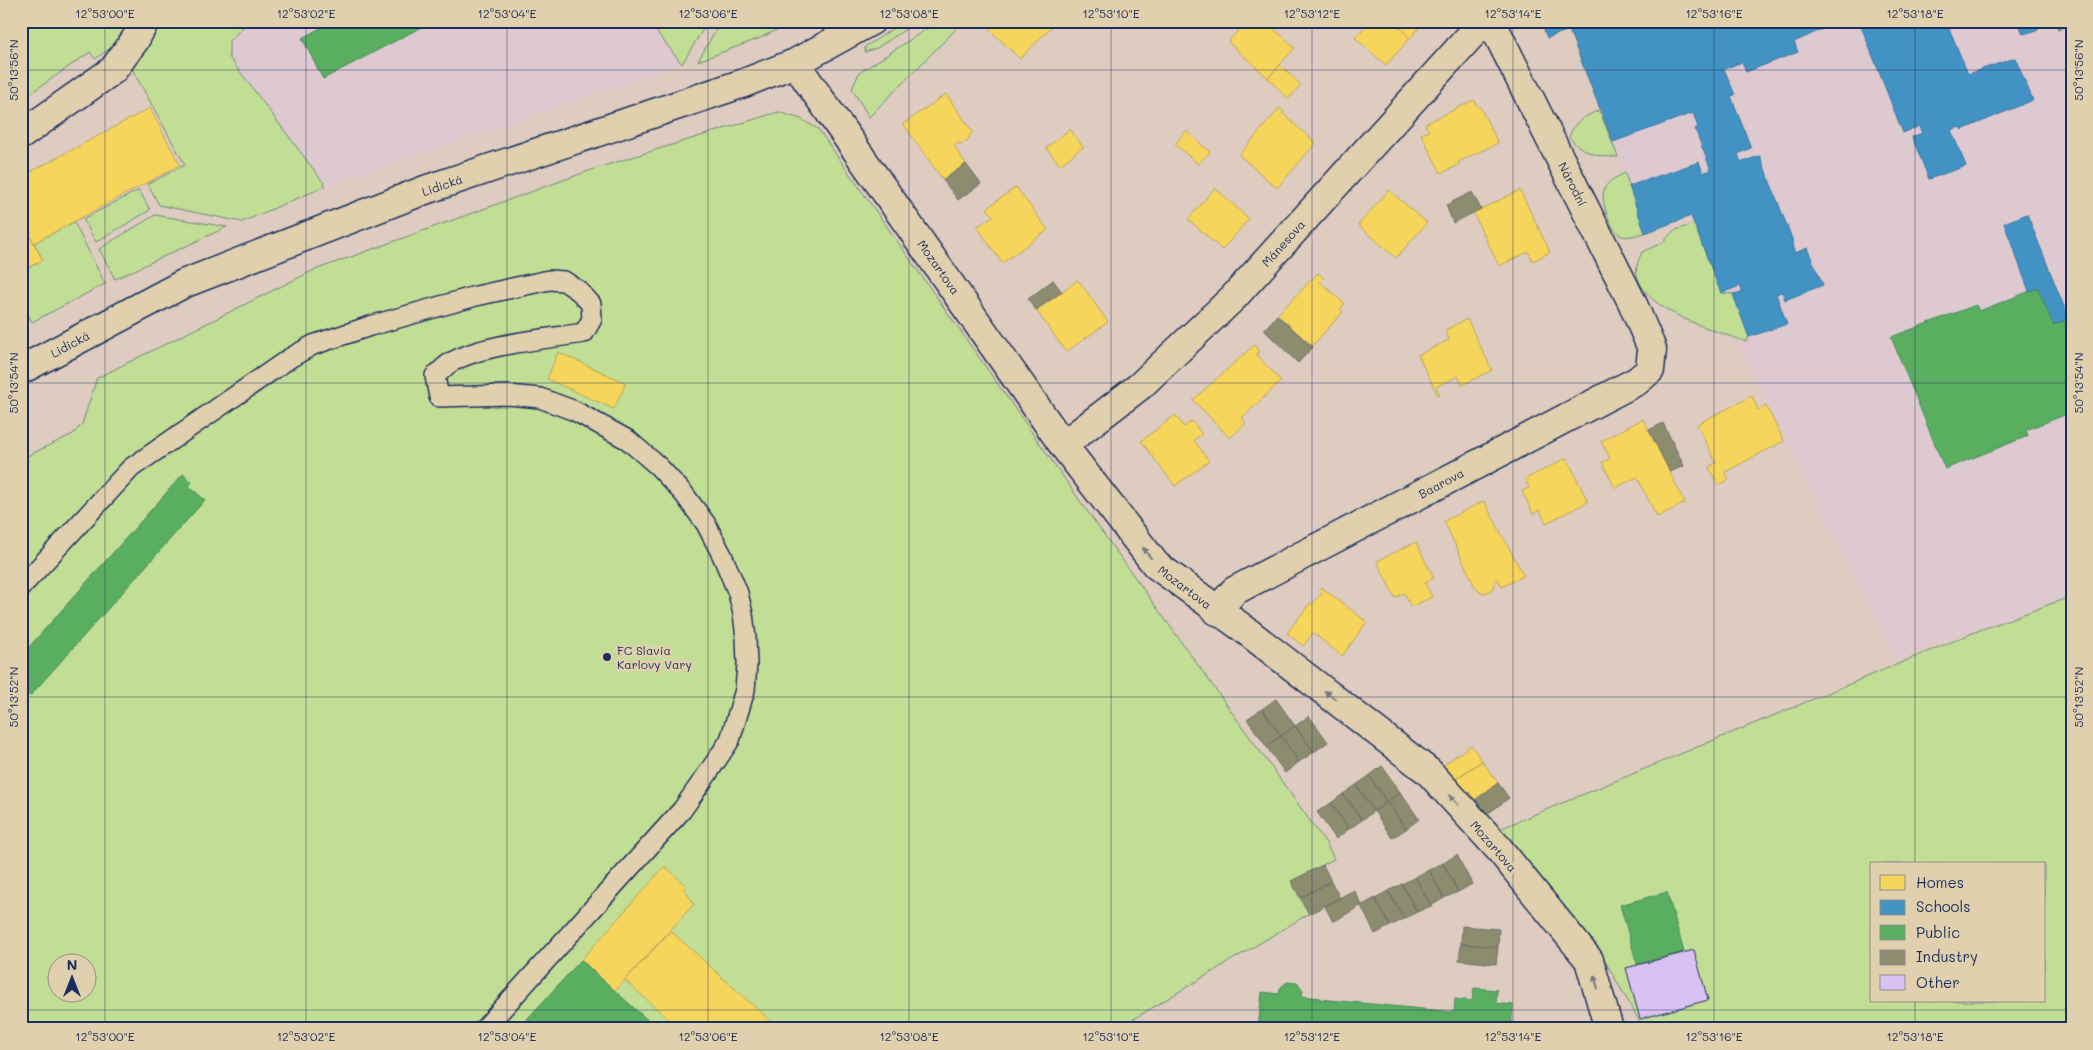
<svg xmlns="http://www.w3.org/2000/svg" width="2093" height="1050" viewBox="0 0 2093 1050" font-family="Mali,sans-serif">
<style>
.built{fill:#ddc9cf}
.green{fill:#c2de95;stroke:#6e867a;fill-rule:evenodd}
.homes{fill:#f6d55c;stroke:#b4a35d}
.schools{fill:#4393c3;stroke:#3775a5}
.public{fill:#5aae61;stroke:#478860}
.industry{fill:#8c8c6e;stroke:#6a7069}
.building{fill:#d9c2f1;stroke:#1b2f5e}
.lines{fill:none;stroke-linecap:round;stroke-linejoin:round}
.service-casing{stroke:#1b2f5e;stroke-width:22}
.minor-casing{stroke:#1b2f5e;stroke-width:31}
.service{stroke:#e1d0ad;stroke-width:19}
.minor{stroke:#e1d0ad;stroke-width:28}
.oneway{fill:#747782}
.ticks{fill:none;stroke:#1b2f5e;stroke-width:1;stroke-opacity:0.45}
.poi-dot{fill:#1b2f5e;stroke:#e1d0ad;stroke-width:2}
.labels{text-anchor:middle;dominant-baseline:central;stroke-width:5;stroke-linejoin:round;paint-order:stroke}
.street-label{font-size:12px;fill:#1b2f5e;stroke:#e1d0ad}
.poi-label{font-size:12px;fill:#1b2f5e;stroke:#e1d0ad;text-anchor:start}
.neatline{fill:none;stroke:#1b2f5e;stroke-width:2}
.ticks-label{font-size:12px;text-anchor:middle;fill:#1b2f5e}
</style>
<rect width="100%" height="100%" fill="#dfccc1"/>
<filter id="ink" filterUnits="userSpaceOnUse"><feTurbulence type="fractalNoise" baseFrequency=".02" numOctaves="2"/><feDisplacementMap in="SourceGraphic" scale="10" xChannelSelector="R" yChannelSelector="G"/><feConvolveMatrix kernelMatrix="1 2 1 2 8 2 1 2 1" color-interpolation-filters="sRGB"/></filter>
<g filter="url(#ink)">
<path class="built" d="M249,21H648L682,64L326,186L229,57V41Z
M1541,21H2072V595L1896,659L1748,365L1691,216L1645,233L1613,142L1569,30L1547,38Z"/>
<path class="green" d="M21,21H134L119,42L95,59L90,52L21,100Z
M155,21H249L229,41V57L326,186L242,222L159,205L148,184L185,165L131,67Z
M648,21H708L682,64Z
M721,21H795L758,39L698,61Z
M904,21H918L877,48L865,52V47Z
M939,21H964L869,117L852,89L859,73Z
M1599,110L1618,157C1599,158 1581,152 1569,137C1574,121 1584,117 1599,110Z
M778,112L801,119L818,129L1095,522L1326,843L1334,859L1292,881L1310,913L1117,1029H21V459L73,434L82,424L97,378L312,271L594,169ZM58,962H88V992H58Z
M1625,173L1645,233C1639,234 1628,238 1622,236C1611,232 1600,201 1604,190C1607,181 1617,177 1625,173Z
M139,190L150,210L96,242L83,219Z
M155,215L227,227L115,279L99,249Z
M74,222L105,284L32,322L21,301V271L43,260L34,243Z
M1694,224L1721,293L1733,294L1749,337L1746,342C1713,329 1646,313 1637,275C1635,267 1639,259 1642,252L1664,242L1673,231Z
M2072,596V1029H1644L1594,942L1497,830L1980,630ZM1872,864H2044V1001H1872Z"/>
<path class="homes" d="M997,21H1057L1020,59L989,29Z
M1247,21H1266L1295,48L1268,78L1228,42Z
M1370,21H1393L1410,38L1386,65L1355,38Z
M1393,21H1425L1410,38Z
M1280,65L1301,85L1288,99L1268,78Z
M946,94L973,132L970,135L969,139L962,144L958,143L954,146L966,164L943,180L903,124Z
M1474,100L1478,107H1480L1498,143L1458,162L1459,165L1441,173L1421,134L1429,131L1425,124Z
M150,108L180,165L34,243L21,220V177Z
M1280,108L1284,112L1282,113L1316,143L1277,188L1239,155Z
M1070,129L1083,147L1060,165L1046,148Z
M1186,131L1210,152L1198,164L1175,144Z
M1016,187L1048,230L1002,263L977,227L993,216L987,208Z
M1215,188L1249,219L1222,250L1188,219Z
M1389,190L1427,223L1396,258L1358,225Z
M1520,190L1550,252L1533,261L1528,252L1499,266L1473,213Z
M21,220L43,260L21,271Z
M1318,273L1324,278L1320,282L1345,304L1340,309L1343,312L1312,346L1277,315Z
M1078,280L1108,322L1066,352L1036,310Z
M1467,319L1492,370L1462,385L1458,376L1436,387L1440,395L1438,396L1418,355L1449,340L1445,330Z
M1254,345L1260,352L1256,354L1281,381L1242,418L1246,423L1230,438L1193,400Z
M558,352L626,383L614,409L547,379Z
M1752,396L1758,410L1766,406L1784,441L1725,472L1729,480L1718,485L1709,467L1716,463L1697,424Z
M1175,415L1184,427L1192,421L1202,434L1194,440L1209,461L1175,486L1141,441Z
M1643,419L1685,503L1657,517L1637,477L1615,488L1602,462L1610,459L1601,441Z
M1567,458L1588,502L1546,523L1540,510L1533,514L1522,491L1529,488L1525,479Z
M1484,501L1524,576L1502,587L1498,579L1495,581L1494,587L1490,591L1484,593L1479,591L1475,587L1444,521Z
M1416,542L1434,578L1425,583L1432,597L1411,607L1404,593L1395,598L1377,561Z
M1321,587L1367,622L1342,656L1313,633L1303,646L1287,633L1310,603L1312,604L1322,593L1319,590Z
M1471,745L1482,761L1454,780L1442,766Z
M1482,761L1498,783L1473,802L1457,780H1454Z
M665,866L686,886L684,889L694,904L615,991L581,960Z
M671,931L779,1029H679L625,980Z"/>
<path class="schools" d="M1541,21H1706L1709,30L1731,21H1840L1794,42L1798,52L1746,72L1742,62L1724,69L1735,95L1731,96L1751,148L1738,154L1741,162L1760,156L1794,244L1792,246L1795,253L1807,248L1823,285L1785,300L1782,292L1776,294L1787,324L1749,337L1733,294L1743,292L1740,286L1721,293L1691,216L1645,233L1629,186L1699,162L1703,173L1711,170L1695,129L1698,127L1693,113L1613,142L1569,30L1547,38Z
M1859,21H1946L1968,74L2015,58L2033,100L1962,130L1960,127L1951,130L1966,166L1929,179L1912,137L1922,133L1920,126L1903,133Z
M2018,21H2035L2038,30L2023,34Z
M2027,214L2069,319L2053,325L2038,288L2029,291L2004,223Z"/>
<path class="public" d="M333,21H433L323,79L302,38Z
M2035,21H2072V24L2058,29L2055,21L2039,27L2038,30Z
M2038,288L2053,325L2072,318V412L2026,430L2028,436L1945,469L1891,337L1976,305L1979,311Z
M183,474L192,482L189,486L205,500L30,696L21,689V656Z
M1667,892L1684,952L1637,964L1620,905Z
M581,960L654,1026L652,1029H518Z
M1287,982L1297,983L1303,990L1302,996L1320,998L1319,999L1454,1012L1455,999L1472,1001L1474,988L1497,990L1496,1003L1513,1005L1511,1029H1258L1262,992L1279,994L1280,988Z"/>
<path class="industry" d="M966,164L981,184L958,200L943,180Z
M1472,192L1481,209L1453,223L1446,205Z
M1053,280L1062,292L1036,310L1028,299Z
M1277,315L1313,347L1298,363L1264,330Z
M1663,423L1684,466L1670,472L1649,430Z
M1276,699L1295,726L1281,736L1262,709Z
M1262,709L1281,736L1266,746L1247,719Z
M1309,716L1328,742L1314,752L1295,726Z
M1295,726L1314,752L1299,762L1281,736Z
M1281,736L1299,762L1285,773L1266,746Z
M1382,766L1400,792L1387,802L1369,776Z
M1369,776L1387,802L1374,811L1356,785Z
M1498,783L1509,798L1486,815L1475,800Z
M1356,785L1374,811L1362,820L1343,794Z
M1400,792L1419,819L1406,829L1387,802Z
M1343,794L1362,820L1349,829L1331,803Z
M1387,802L1406,829L1392,838L1374,811Z
M1331,803L1349,829L1336,839L1317,812Z
M1457,855L1472,884L1458,892L1443,863Z
M1443,863L1458,892L1444,898L1429,870Z
M1323,865L1331,881L1300,898L1291,881Z
M1429,870L1444,898L1431,906L1415,877Z
M1415,877L1431,906L1417,912L1402,884Z
M1331,881L1340,898L1309,914L1300,898Z
M1402,884L1417,912L1404,919L1388,891Z
M1354,890L1362,905L1333,922L1325,906Z
M1388,891L1404,919L1390,926L1375,898Z
M1375,898L1390,926L1375,934L1361,906Z
M1462,926L1499,929L1498,947L1461,944Z
M1461,944L1498,947L1496,964L1459,960Z"/>
<path class="building" d="M1694,950L1708,1000L1640,1019L1626,968Z"/>
<g class="lines">
<defs>
<path id="service" d="M21,587L131,468L290,358L313,345L370,326L476,296L549,280L564,281L579,291L591,304L592,319L584,333C547,339 482,344 450,363C445,366 440,372 435,376L439,397L508,395L540,398L575,411L628,440L658,466L684,494L706,524L722,555L738,593L743,614L746,638L747,664L745,690L730,740L708,773L682,810L484,1029"/>
<path id="minor" d="M795,63L1063,445L1156,565L1240,626L1429,772L1499,849L1589,960L1609,1029
M21,135L113,70L135,40L145,21
M21,370L183,284L425,190L744,83L795,63L871,21
M1063,445L1140,386L1233,298L1484,21
M1217,611L1234,591L1637,381L1650,370L1652,349L1632,302L1491,21"/>
</defs>
<use href="#service" class="service-casing"/>
<use href="#minor" class="minor-casing"/>
<use href="#service" class="service"/>
<use href="#minor" class="minor"/>
</g>
<defs><path id="oneway-solid" d="M-6-.8H1V-3.2L6.5 0L1 3.2V.8H-6Z" transform="scale(1.25)"/></defs>
<g class="oneway">
<use href="#oneway-solid" transform="translate(1147 553) rotate(-128)"/>
<use href="#oneway-solid" transform="translate(1330 695) rotate(-142)"/>
<use href="#oneway-solid" transform="translate(1454 800) rotate(-132)"/>
<use href="#oneway-solid" transform="translate(1596 982) rotate(-106)"/>
</g>
</g>
<path class="ticks" d="M105,21V1029M306,21V1029M507,21V1029M708,21V1029M909,21V1029M1111,21V1029M1312,21V1029M1513,21V1029M1714,21V1029M1915,21V864M21,70H2072M21,383H2072M21,697H2072M1915,1001V1029M21,1010H2072"/>
<circle class="poi-dot" cx="607" cy="657" r="5"/>
<g class="labels">
<g class="street-label">
<text transform="translate(1573 184) rotate(63)">Národní</text>
<text transform="translate(442 185) rotate(-19)">Lidická</text>
<text transform="translate(1283 243) rotate(-48)">Mánesova</text>
<text transform="translate(939 267) rotate(55)">Mozartova</text>
<text transform="translate(70 344) rotate(-28)">Lidická</text>
<text transform="translate(1441 483) rotate(-28)">Baarova</text>
<text transform="translate(1185 587) rotate(37)">Mozartova</text>
<text transform="translate(1494 846) rotate(49)">Mozartova</text>
</g>
<g class="poi-label">
<text x="617" y="650">FC Slavia<tspan x="617" dy="14">Karlovy Vary</tspan></text>
</g>
</g>
<rect width="2093" height="1050" fill="none" stroke="#e1d0ad" stroke-width="55"/>
<rect x="1870" y="862" width="175" height="140" fill="#e1d0ad" stroke="#92908d"/>
<rect x="1880" y="875" width="25" height="15" fill="#f6d55c" stroke="#92908d"/>
<text x="1916" y="888" font-size="15" fill="#1b2f5e">Homes</text>
<rect x="1880" y="900" width="25" height="15" fill="#4393c3" stroke="#92908d"/>
<text x="1916" y="912" font-size="15" fill="#1b2f5e">Schools</text>
<rect x="1880" y="925" width="25" height="15" fill="#5aae61" stroke="#92908d"/>
<text x="1916" y="938" font-size="15" fill="#1b2f5e">Public</text>
<rect x="1880" y="950" width="25" height="15" fill="#8c8c6e" stroke="#92908d"/>
<text x="1916" y="962" font-size="15" fill="#1b2f5e">Industry</text>
<rect x="1880" y="975" width="25" height="15" fill="#d9c2f1" stroke="#92908d"/>
<text x="1916" y="988" font-size="15" fill="#1b2f5e">Other</text>
<g transform="translate(72 978)"><circle r="24" fill="#e1d0ad" stroke="#92908d"/>
<path d="M0-4L9 19L0 12L-9 19Z" fill="#1b2f5e"/>
<text y="-8" font-size="14" font-weight="bold" text-anchor="middle" fill="#1b2f5e">N</text>
</g>
<rect x="28" y="28" width="2038" height="994" class="neatline"/>
<g class="ticks-label">
<text x="105" y="18">12°53'00"E</text>
<text x="306" y="18">12°53'02"E</text>
<text x="507" y="18">12°53'04"E</text>
<text x="708" y="18">12°53'06"E</text>
<text x="909" y="18">12°53'08"E</text>
<text x="1111" y="18">12°53'10"E</text>
<text x="1312" y="18">12°53'12"E</text>
<text x="1513" y="18">12°53'14"E</text>
<text x="1714" y="18">12°53'16"E</text>
<text x="1915" y="18">12°53'18"E</text>
<text transform="translate(14 70) rotate(-90)" y="4">50°13'56"N</text>
<text transform="translate(2079 70) rotate(-90)" y="4">50°13'56"N</text>
<text transform="translate(14 383) rotate(-90)" y="4">50°13'54"N</text>
<text transform="translate(2079 383) rotate(-90)" y="4">50°13'54"N</text>
<text transform="translate(14 697) rotate(-90)" y="4">50°13'52"N</text>
<text transform="translate(2079 697) rotate(-90)" y="4">50°13'52"N</text>
<text x="105" y="1041">12°53'00"E</text>
<text x="306" y="1041">12°53'02"E</text>
<text x="507" y="1041">12°53'04"E</text>
<text x="708" y="1041">12°53'06"E</text>
<text x="909" y="1041">12°53'08"E</text>
<text x="1111" y="1041">12°53'10"E</text>
<text x="1312" y="1041">12°53'12"E</text>
<text x="1513" y="1041">12°53'14"E</text>
<text x="1714" y="1041">12°53'16"E</text>
<text x="1915" y="1041">12°53'18"E</text>
</g>
</svg>
